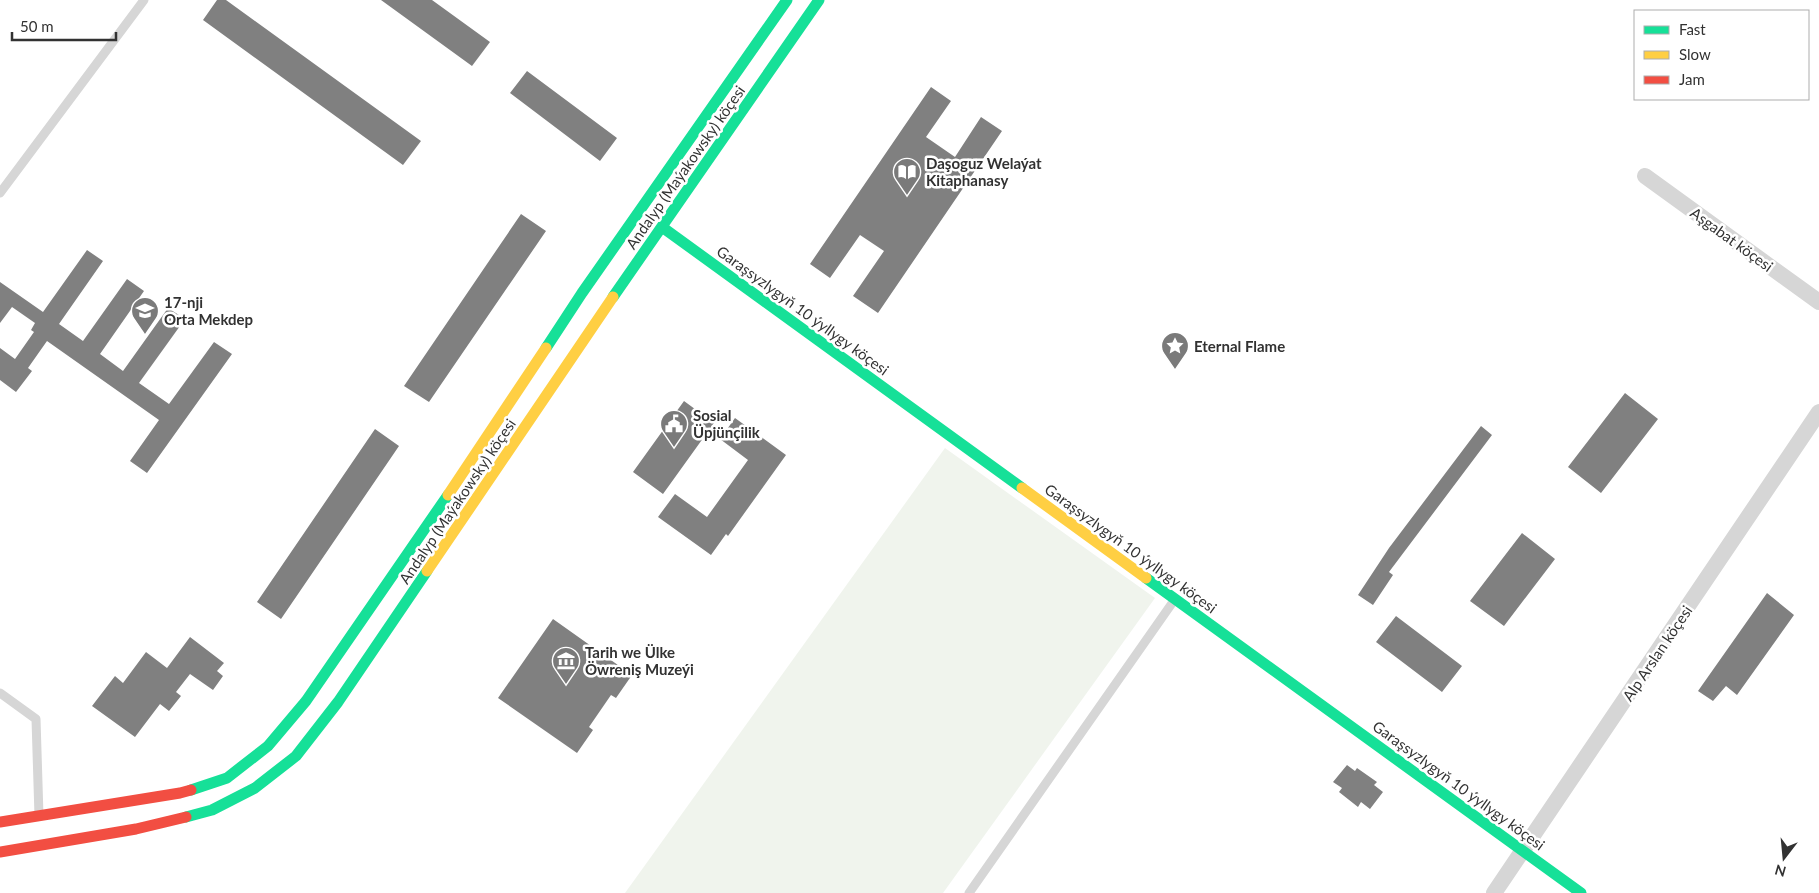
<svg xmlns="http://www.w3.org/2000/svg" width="1819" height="893" viewBox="0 0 1819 893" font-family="Lato,sans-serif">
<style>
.green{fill:#f0f4ed}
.building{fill:#808080}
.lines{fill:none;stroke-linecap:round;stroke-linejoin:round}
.lane{stroke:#d6d6d6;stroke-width:9}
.street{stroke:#d6d6d6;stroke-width:16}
.fast{stroke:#16e098;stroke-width:11}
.slow{stroke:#ffcf43;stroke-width:11}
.jam{stroke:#f24e42;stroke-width:11}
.labels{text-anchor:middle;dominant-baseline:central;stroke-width:5;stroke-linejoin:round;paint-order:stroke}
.poi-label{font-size:15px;font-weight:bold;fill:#323232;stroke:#fff;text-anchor:start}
.street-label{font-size:15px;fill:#323232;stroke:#fff}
</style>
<rect width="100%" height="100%" fill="#fff"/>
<path class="green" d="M945,448L1155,598L943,893H625Z"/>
<path class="building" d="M217,0H226L421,141L403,165L203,20Z
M381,0H432L490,42L472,66Z
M527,71L617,138L600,161L510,93Z
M931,87L951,101L926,137L955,157L981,117L1002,131L878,313L853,296L884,251L860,235L830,278L810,264Z
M521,214L546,231L429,402L404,386Z
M87,250L103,261L59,324L83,341L127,279L144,291L100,354L123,371L168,308L185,319L139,383L169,404L214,342L232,354L147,473L130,461L159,420L47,341L28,368L32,371L16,392L0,380V348L15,359L34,332L31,330L35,323L12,307L0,323V282L43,312Z
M1625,393L1658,419L1601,493L1568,467Z
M684,401L714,423L663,494L633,472Z
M735,418L786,455L728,536L726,534L711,555L658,517L675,494L707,517L748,460L720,439Z
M1481,426L1492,435L1389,572L1393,575L1373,605L1358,595L1389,548Z
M375,429L399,446L281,619L257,602Z
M1522,533L1555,559L1504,626L1470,601Z
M1767,593L1794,615L1737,695L1726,686L1713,701L1698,691Z
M1396,616L1462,666L1442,692L1376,642Z
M553,619L632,675L616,698L611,695L589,727L593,730L577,753L498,698Z
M190,637L224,663L217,671L223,676L213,690L190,674L176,692L181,696L169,711L160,704L135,737L92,706L115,676L123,683L146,652L167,668Z
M1347,765L1355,771L1357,768L1377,782L1374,785L1383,792L1370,809L1361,802L1358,807L1339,792L1342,788L1333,782Z"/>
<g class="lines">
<path class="lane" d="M0,193L144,0
M0,693L36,719L39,816
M969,893L1175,599"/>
<path class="street" d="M1645,176L1819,302
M1494,893L1819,412"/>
<path class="fast" d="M662,227L1022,488
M613,297L819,0
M546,348L582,293L787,0
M1146,578L1581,893
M191,790L227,778L268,746L306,701L448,495
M186,817L212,810L255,788L296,756L338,702L427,571"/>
<path class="slow" d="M1022,488L1146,578
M448,495L546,348
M427,571L613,297"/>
<path class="jam" d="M0,822L180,793L191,790
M0,852L136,829L186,817"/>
</g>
<defs>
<symbol id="library-pin" viewBox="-11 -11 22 30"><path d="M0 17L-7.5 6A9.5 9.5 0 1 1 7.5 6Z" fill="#7a7a7a" stroke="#fff"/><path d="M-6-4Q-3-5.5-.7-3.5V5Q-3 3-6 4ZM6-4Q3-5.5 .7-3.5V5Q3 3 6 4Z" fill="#fff"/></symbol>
<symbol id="school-pin" viewBox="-11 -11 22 30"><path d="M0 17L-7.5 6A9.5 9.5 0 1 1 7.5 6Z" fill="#7a7a7a" stroke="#fff"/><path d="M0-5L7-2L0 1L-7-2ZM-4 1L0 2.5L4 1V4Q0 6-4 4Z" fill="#fff"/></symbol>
<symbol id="sight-pin" viewBox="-11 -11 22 30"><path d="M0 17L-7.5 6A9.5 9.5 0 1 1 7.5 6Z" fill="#7a7a7a" stroke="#fff"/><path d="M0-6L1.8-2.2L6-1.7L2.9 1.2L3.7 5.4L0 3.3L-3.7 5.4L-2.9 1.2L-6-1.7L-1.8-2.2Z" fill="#fff"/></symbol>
<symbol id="civic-pin" viewBox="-11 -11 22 30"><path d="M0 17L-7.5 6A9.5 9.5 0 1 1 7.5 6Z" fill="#7a7a7a" stroke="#fff"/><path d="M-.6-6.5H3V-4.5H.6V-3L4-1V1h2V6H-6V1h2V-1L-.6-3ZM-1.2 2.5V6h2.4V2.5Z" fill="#fff"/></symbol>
<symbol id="museum-pin" viewBox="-11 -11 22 30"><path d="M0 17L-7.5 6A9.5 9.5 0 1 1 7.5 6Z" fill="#7a7a7a" stroke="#fff"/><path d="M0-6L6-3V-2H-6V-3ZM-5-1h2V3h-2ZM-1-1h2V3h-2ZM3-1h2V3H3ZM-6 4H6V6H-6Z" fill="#fff"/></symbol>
</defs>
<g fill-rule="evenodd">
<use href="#library-pin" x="891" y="156" width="32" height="43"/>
<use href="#school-pin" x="129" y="295" width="32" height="43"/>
<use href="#sight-pin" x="1159" y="330" width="32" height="43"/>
<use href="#civic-pin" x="658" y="408" width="32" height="43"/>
<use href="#museum-pin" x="550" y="645" width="32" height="43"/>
</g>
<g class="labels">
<g class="poi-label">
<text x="926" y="163">Daşoguz Welaýat<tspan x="926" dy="17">Kitaphanasy</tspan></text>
<text x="164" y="302">17-nji<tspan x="164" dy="17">Orta Mekdep</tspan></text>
<text x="1194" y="346">Eternal Flame</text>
<text x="693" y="415">Sosial<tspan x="693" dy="17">Üpjünçilik</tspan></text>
<text x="585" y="652">Tarih we Ülke<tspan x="585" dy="17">Öwreniş Muzeýi</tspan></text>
</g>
<g class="street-label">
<text transform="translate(685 167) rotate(-55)">Andalyp (Maýakowsky) köçesi</text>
<text transform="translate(1732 239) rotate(36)">Aşgabat köçesi</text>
<text transform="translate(803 310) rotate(36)">Garaşsyzlygyň 10 ýyllygy köçesi</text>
<text transform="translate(457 501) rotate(-56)">Andalyp (Maýakowsky) köçesi</text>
<text transform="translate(1131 548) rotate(36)">Garaşsyzlygyň 10 ýyllygy köçesi</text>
<text transform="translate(1657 653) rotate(-56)">Alp Arslan köçesi</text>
<text transform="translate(1459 785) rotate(36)">Garaşsyzlygyň 10 ýyllygy köçesi</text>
</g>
</g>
<rect x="1634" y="10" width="175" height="90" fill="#ffffff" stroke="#adadad"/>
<rect x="1644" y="26" width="25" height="8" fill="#16e098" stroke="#adadad"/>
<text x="1679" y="35" font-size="15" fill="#323232">Fast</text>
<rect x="1644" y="51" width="25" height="8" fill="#ffcf43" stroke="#adadad"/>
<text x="1679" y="60" font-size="15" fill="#323232">Slow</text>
<rect x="1644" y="76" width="25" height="8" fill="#f24e42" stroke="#adadad"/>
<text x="1679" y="85" font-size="15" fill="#323232">Jam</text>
<g transform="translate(1784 858) rotate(196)" stroke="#ffffff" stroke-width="4" paint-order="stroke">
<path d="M0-4L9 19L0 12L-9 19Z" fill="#323232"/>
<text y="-8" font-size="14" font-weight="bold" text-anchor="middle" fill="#323232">N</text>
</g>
<path d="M12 32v8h104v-8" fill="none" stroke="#323232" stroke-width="2.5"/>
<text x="20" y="32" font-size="15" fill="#323232" stroke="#ffffff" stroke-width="4" paint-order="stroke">50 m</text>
</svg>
